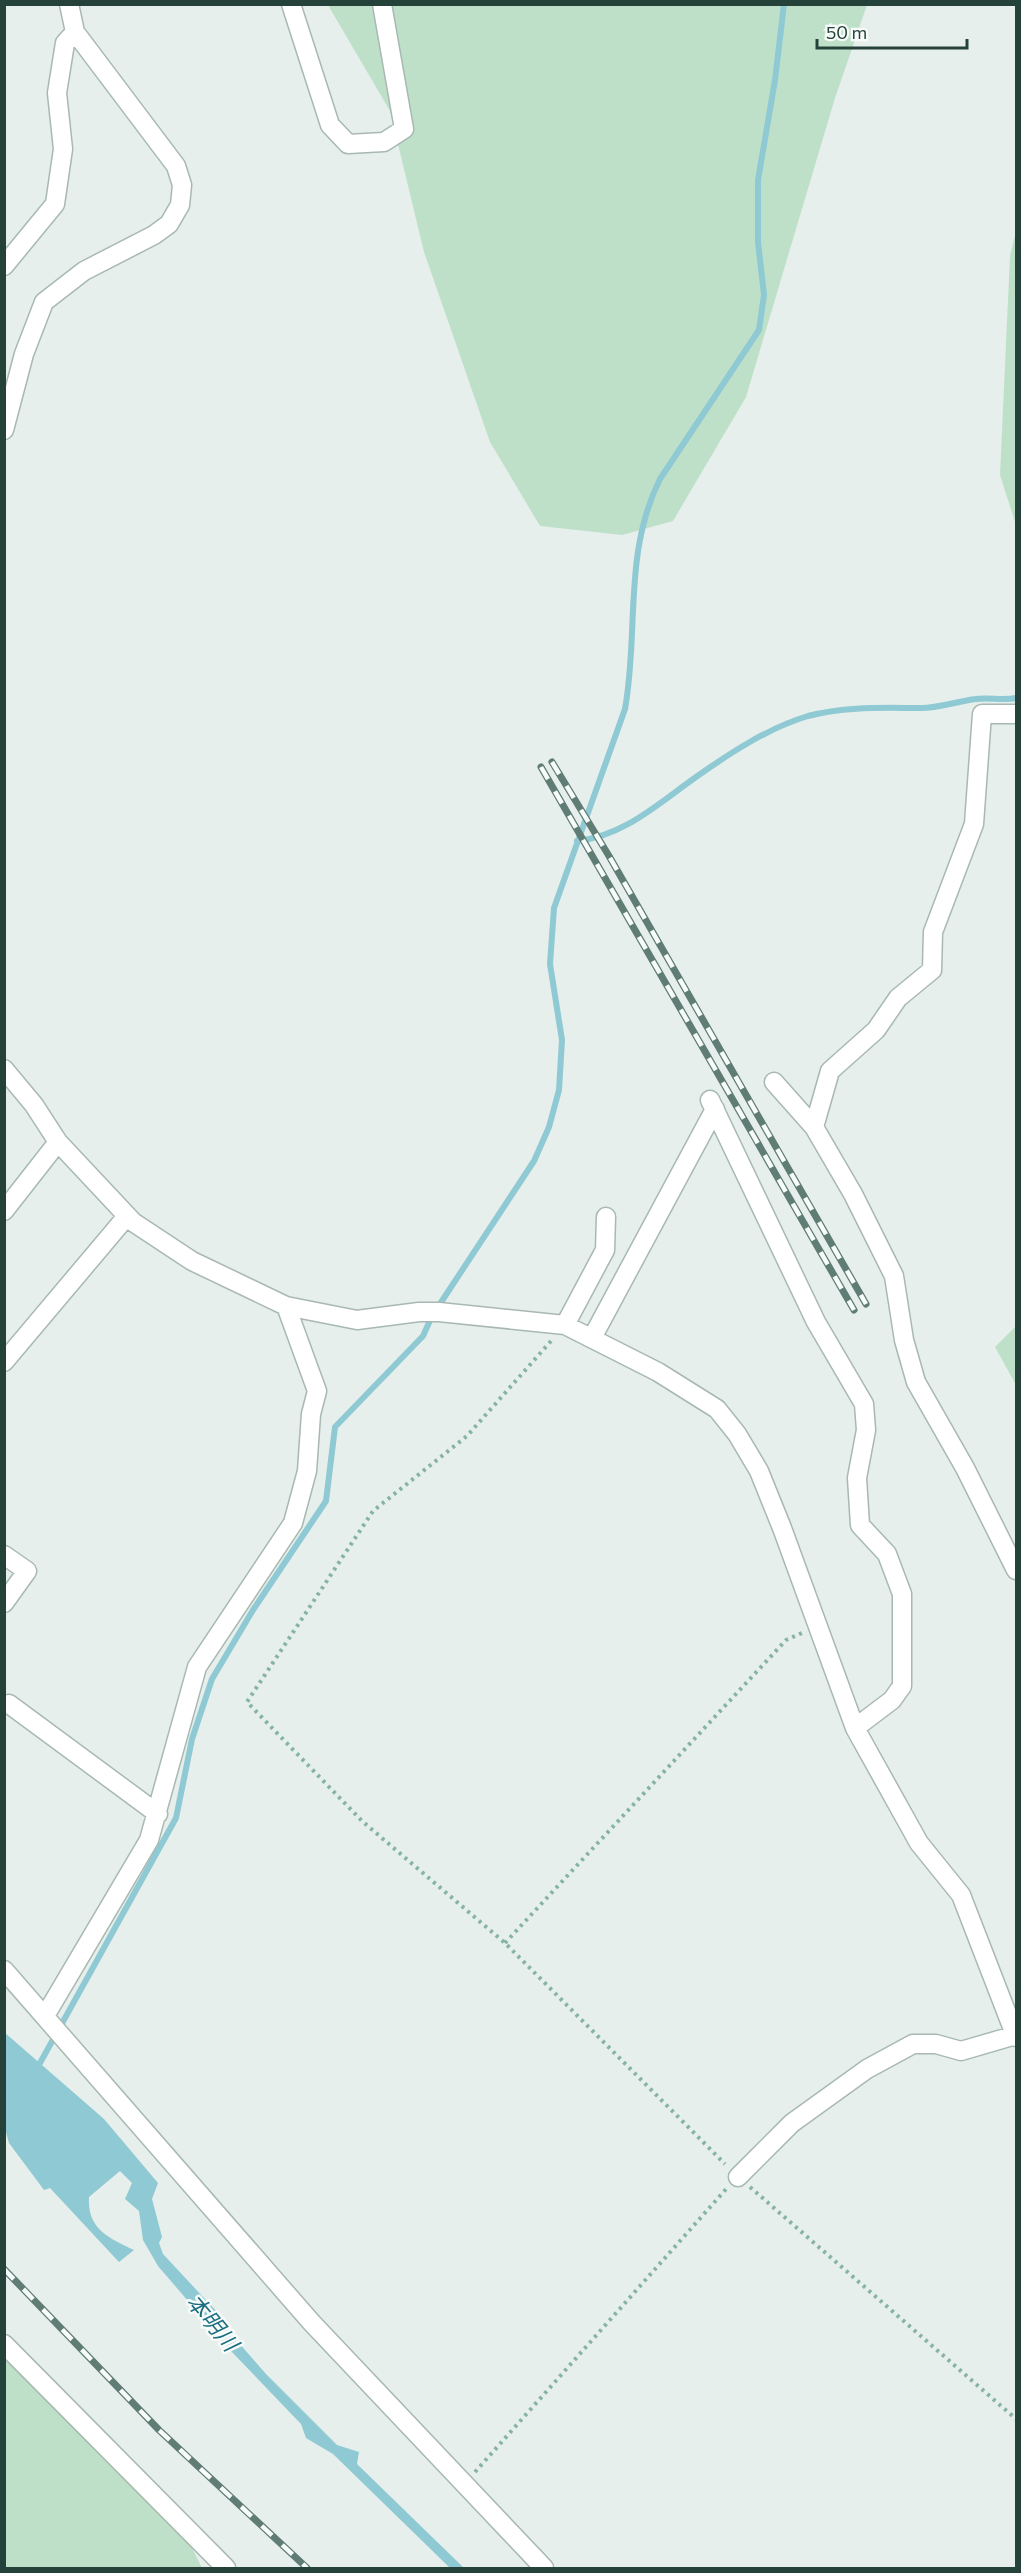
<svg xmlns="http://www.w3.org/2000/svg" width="1021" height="2573" viewBox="0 0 1021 2573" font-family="Commissioner,'Noto Sans JP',sans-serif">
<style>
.green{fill:#bfe0c8}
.water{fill:#8ec9d4}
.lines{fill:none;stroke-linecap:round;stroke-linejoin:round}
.stream{stroke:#8ec9d4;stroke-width:6}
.minor-casing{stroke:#a8b8b2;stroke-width:21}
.path{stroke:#86b3a5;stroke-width:4;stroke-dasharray:3 4.5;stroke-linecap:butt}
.minor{stroke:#fff;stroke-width:18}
.rail-casing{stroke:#5f7d75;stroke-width:7}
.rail{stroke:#f7fbf9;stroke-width:4.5;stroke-dasharray:14;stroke-linecap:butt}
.labels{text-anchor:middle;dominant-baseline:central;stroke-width:5;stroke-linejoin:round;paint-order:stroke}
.water-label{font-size:22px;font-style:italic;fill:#1c6f80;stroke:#f7fbf9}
</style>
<rect width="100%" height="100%" fill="#e6efeb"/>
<path class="green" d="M328,5H867L835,98L746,397L673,521L622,535L540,526L490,442L424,252L390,111Z
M1016,231V525L1000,475L1010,256Z
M1016,1326V1385L995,1347Z
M4,2359L12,2362L186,2536L202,2568H5Z"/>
<path class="water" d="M4,2032L104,2119L158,2183L152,2199L162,2237L159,2243L163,2254L218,2313L217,2318L266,2374L337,2445L359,2452L357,2464L464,2568H450L333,2454L306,2438L301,2424L231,2351L158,2266L143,2240L139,2211L125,2199L132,2183L120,2171L89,2197C87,2229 109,2238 134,2250L119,2262L50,2188L44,2190L9,2143L4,2125Z"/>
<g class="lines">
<path class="stream" d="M577,841C624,836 659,803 696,777C730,753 768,728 808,716C846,706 883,708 921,708C939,708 958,701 976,699C989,697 1003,701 1016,698
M35,2072L176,1818L192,1739L212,1679L253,1610L326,1501L335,1427L423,1336L432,1316L534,1161L549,1127L559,1090L562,1040L550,964L554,908L625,709C639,631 623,553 660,479L759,330L764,295L758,242V180L775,80L784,4"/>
<defs>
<path id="minor" d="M291,4L330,125L348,144L384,142L404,129L382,4
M4,266L55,204L63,149L57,93L65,43L75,32
M4,430L24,354L44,302L84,271L154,235L169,224L180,205L182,185L176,166L75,32L69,4
M1016,714H982L974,824L933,932L932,970L898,998L876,1030L830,1071L814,1127L853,1194L894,1276L904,1340L916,1382L965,1468L1016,1570
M4,1069L34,1105L58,1142L133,1222L192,1261L286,1306L357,1320L419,1312H439L565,1325L658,1372L717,1409L737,1434L759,1471L782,1528L855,1728L919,1843L961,1895L1016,2037
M774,1082L814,1127
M710,1100L816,1322L864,1404L866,1430L857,1478L860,1525L887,1554L902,1594V1686L892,1700L855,1728
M4,1211L58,1142
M565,1325L605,1250L606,1217
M592,1338L715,1109
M4,1362L127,1216
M4,1555L27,1571L4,1603
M9,1704L158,1814
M4,1970L312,2323L544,2568
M45,2016L149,1840L197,1667L293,1523L307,1471L311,1414L317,1391L286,1306
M738,2177L792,2123L867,2069L913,2044H936L961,2051L1016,2035
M4,2344L226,2568"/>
</defs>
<use href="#minor" class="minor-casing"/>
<path class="path" d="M551,1341L467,1436L373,1511L247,1702L362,1821L505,1943L725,2164
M505,1943L786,1640L802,1633
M750,2187L1016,2419
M475,2472L727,2188"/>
<use href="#minor" class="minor"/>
<defs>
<path id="rail" d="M552,762L609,856L866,1304
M541,767L854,1310
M4,2269L159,2430L307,2568"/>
</defs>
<use href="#rail" class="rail-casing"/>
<use href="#rail" class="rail"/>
</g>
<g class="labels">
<g class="water-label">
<text transform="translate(213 2322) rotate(50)">本明川</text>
</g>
</g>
<rect width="1021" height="2573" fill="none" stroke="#24423a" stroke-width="12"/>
<path d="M817 39v9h150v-9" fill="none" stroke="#24423a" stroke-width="3"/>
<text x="826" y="39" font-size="18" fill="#24423a" stroke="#f7fbf9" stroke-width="4.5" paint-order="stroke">50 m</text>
</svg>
